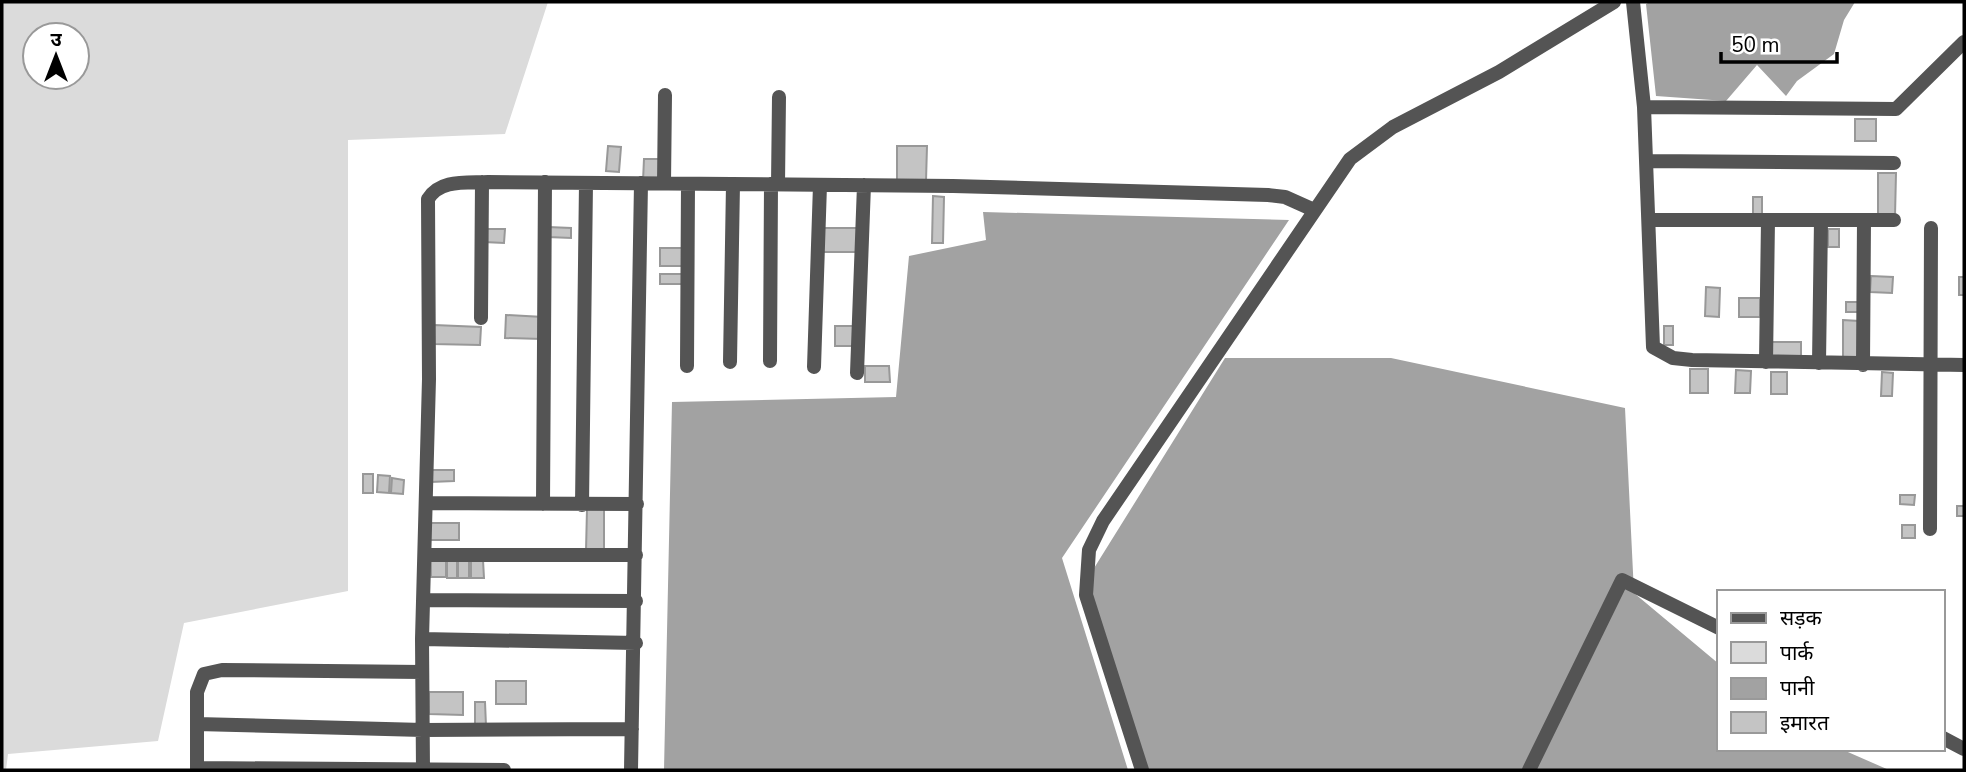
<svg xmlns="http://www.w3.org/2000/svg" width="1966" height="772" viewBox="0 0 1966 772" font-family="'Nunito Sans','Noto Sans Devanagari',sans-serif">
<style>
.green{fill:#dbdbdb;fill-rule:evenodd}
.water{fill:#a2a2a2}
.building{fill:#c4c4c4;stroke:#989898;stroke-width:2}
.lines{fill:none;stroke-linecap:round;stroke-linejoin:round}
.minor{stroke:#545454;stroke-width:14}
</style>
<rect width="100%" height="100%" fill="#fff"/>
<path class="green" d="M2,2H548L505,134L348,140V591L184,623L158,741L8,754L6,770H2ZM35,35H77V77H35Z"/>
<path class="water" d="M1650,2H1855L1844,20L1834,54L1797,81L1786,96L1757,65L1726,101L1656,96L1646,4Z
M983,212L1289,220L1062,558L1128,770H664L672,402L896,397L909,256L986,240Z
M1225,358H1391L1625,408L1634,593L1719,664V749H1841L1889,770H1144L1086,581Z"/>
<path class="building" d="M1855,119H1876V141H1855Z
M608,146L621,147L619,172L606,171Z
M897,146H927L926,181H897Z
M644,159H661L660,182L643,181Z
M1878,173H1896L1895,216H1878Z
M933,196L944,197L943,243H932Z
M1753,197H1762V215H1753Z
M548,227L571,228V238L548,237Z
M823,228H859V252H823Z
M485,229H505L504,243L484,242Z
M1828,229H1839V247H1828Z
M660,248H685V266H660Z
M660,274H684V284H660Z
M1871,276L1893,277L1892,293L1870,292Z
M1959,277H1964V295H1959Z
M1706,287L1720,288L1719,317L1705,316Z
M1739,298H1760V317H1739Z
M1846,302H1863V312H1846Z
M506,315L543,317L542,339L505,338Z
M1843,320L1859,321V359H1843Z
M434,325L481,327L480,345L433,344Z
M835,326H853V346H835Z
M1664,326H1673V345H1664Z
M1772,342H1801V360H1772Z
M865,366H889L890,382H865Z
M1690,369H1708V393H1690Z
M1736,370L1751,371L1750,393H1735Z
M1771,372H1787V394H1771Z
M1882,372L1893,373L1892,396H1881Z
M431,470H454V481L431,482Z
M363,474H373V493H363Z
M378,475L390,476L389,493L377,492Z
M392,478L404,480L403,494L391,493Z
M1900,495H1915L1914,505L1900,504Z
M1957,506H1964V516H1957Z
M587,509H604V551H586Z
M430,523H459V540H430Z
M1902,525H1915V538H1902Z
M431,560H446V577H431Z
M483,560L484,578H471V561Z
M447,561H457V578H447Z
M458,561H469V578H458Z
M496,681H526V704H496Z
M429,692H463V715L429,714Z
M475,702H485L486,726H475Z"/>
<g class="lines">
<path class="minor" d="M1633,2L1644,107L1653,347L1673,358L1692,360L1964,365
M1644,107L1896,109L1964,42
M1646,161L1894,163
M664,183L665,95
M778,184L779,97
M1649,220H1894
M481,318L482,182
M770,361L771,184
M730,362L733,184
M1766,362L1768,220
M1819,363L1821,220
M1863,365L1864,220
M687,366L688,184
M814,367L820,185
M857,373L864,185
M427,503L637,504
M543,504L545,182
M582,505L586,183
M1930,529L1931,228
M425,555H636
M423,600L636,601
M422,639L636,643
M197,724L423,730L632,729
M1943,738L1964,749
M197,768L504,770
M197,770V692L204,674L222,670L422,672
M423,770L422,639L429,379L428,199C440,179 466,183 488,182L953,186L1268,195L1285,197L1314,210
M631,770L641,183
M1142,770L1086,595L1089,550L1103,521L1350,159L1393,127L1499,72L1614,2
M1529,770L1622,580L1719,628"/>
</g>
<rect width="1966" height="772" fill="none" stroke="#000000" stroke-width="7"/>
<rect x="1717" y="590" width="228" height="161" fill="#ffffff" stroke="#999999" stroke-width="2"/>
<rect x="1731" y="613" width="35" height="10" fill="#545454" stroke="#999999" stroke-width="2"/>
<text x="1780" y="625" font-size="21" fill="#000000">सड़क</text>
<rect x="1731" y="642" width="35" height="21" fill="#dbdbdb" stroke="#999999" stroke-width="2"/>
<text x="1780" y="660" font-size="21" fill="#000000">पार्क</text>
<rect x="1731" y="678" width="35" height="21" fill="#a2a2a2" stroke="#999999" stroke-width="2"/>
<text x="1780" y="695" font-size="21" fill="#000000">पानी</text>
<rect x="1731" y="712" width="35" height="21" fill="#c4c4c4" stroke="#999999" stroke-width="2"/>
<text x="1780" y="730" font-size="21" fill="#000000">इमारत</text>
<g transform="translate(56 56)"><circle r="33" fill="#ffffff" stroke="#999999" stroke-width="2"/>
<path d="M0-5L12 26L0 18L-12 26Z" fill="#000000"/>
<text y="-10" font-size="19" font-weight="bold" text-anchor="middle" fill="#000000">उ</text>
</g>
<path d="M1721 52v10h116v-10" fill="none" stroke="#000000" stroke-width="3.5"/>
<text x="1731" y="52" font-size="21" fill="#000000" stroke="#ffffff" stroke-width="5" paint-order="stroke">50 m</text>
</svg>
